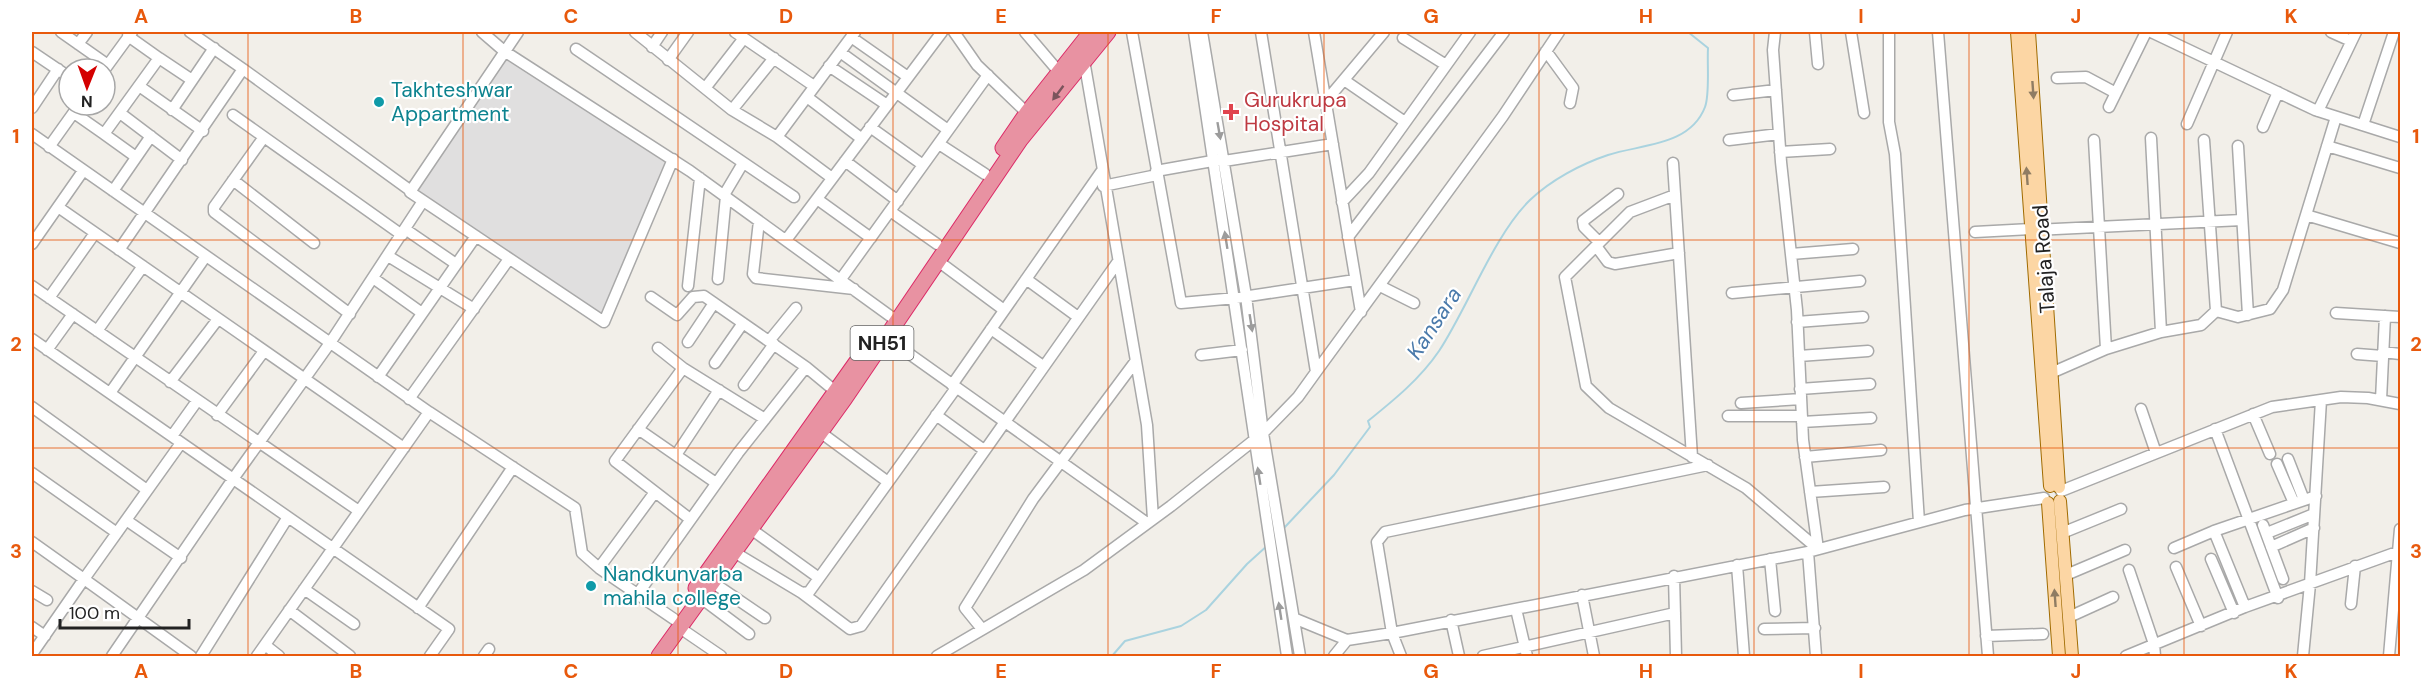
<svg xmlns="http://www.w3.org/2000/svg" width="2432" height="688" viewBox="0 0 2432 688" font-family="'DM Sans',sans-serif">
<style>
.residential{fill:#e0dfdf}
.lines{fill:none;stroke-linecap:round;stroke-linejoin:round}
.stream{stroke:#aad3df;stroke-width:2}
.minor-casing{stroke:#a9a9a9;stroke-width:13}
.major-casing{stroke:#a06b00;stroke-width:14}
.highway-casing{stroke:#dc2a67;stroke-width:17}
.minor{stroke:#fff;stroke-width:10}
.major{stroke:#fcd6a4;stroke-width:12}
.highway{stroke:#e892a2;stroke-width:15}
.oneway{fill:#8f7c63}
.oneway2{fill:#7b545c}
.oneway3{fill:#9c9c9c}
.grid{fill:none;stroke:#e8590c;stroke-width:1.5;stroke-opacity:0.55}
.culture-dot{fill:#0f9aa8;stroke:#fff;stroke-width:2}
.health-dot{fill:#e0444e;stroke:#fff;stroke-width:2}
.labels{text-anchor:middle;dominant-baseline:central;stroke-width:4.5;stroke-linejoin:round;paint-order:stroke}
.shield{fill:#fff;stroke:#646464;stroke-width:1.5}
.shield-label{font-size:20px;font-weight:bold;fill:#222}
.culture-label{font-size:21px;fill:#0d838f;stroke:#fff;text-anchor:start}
.health-label{font-size:21px;fill:#be3a42;stroke:#fff;text-anchor:start}
.street-label{font-size:21px;fill:#222;stroke:#fff}
.water-label{font-size:22px;font-style:italic;fill:#4a7aab;stroke:#fff}
.neatline{fill:none;stroke:#e8590c;stroke-width:2}
.grid-label{font-size:20px;text-anchor:middle;font-weight:bold;fill:#e8590c}
</style>
<rect width="100%" height="100%" fill="#f2efe9"/>
<path class="residential" d="M504,51L673,159L604,322L411,191Z"/>
<g class="lines">
<path class="stream" d="M1284,528L1334,475L1370,427L1368,421C1394,400 1420,379 1439,351C1468,307 1494,235 1530,200C1551,180 1581,164 1608,155C1642,144 1690,146 1705,107C1710,94 1707,64 1708,48L1688,32
M1112,656L1125,641L1181,626L1206,610L1247,564L1268,545"/>
<defs>
<path id="minor" d="M61,32L108,65
M482,32L504,51L690,171L897,321
M518,32L410,192L604,322L673,159
M635,32L732,110L777,137
M735,32L814,86
M954,32L977,65L1027,113
M1025,32L1059,72
M1132,32L1181,303L1236,298L1355,280
M1194,32L1287,656
M1202,32L1246,296L1263,433L1300,656
M1261,32L1316,372
M1314,32L1361,312
M1815,32L1818,64
M1851,32L1864,113
M1889,32V122L1895,154L1919,522
M1938,32L1988,656
M2151,32L2315,110L2400,137
M2331,32L2351,41
M851,37L908,77
M1403,38L1446,65
M78,44L87,32
M652,47L662,32
M576,49L794,197
M1546,51L1573,88L1570,103
M32,52L69,77
M840,52L948,130
M159,58L192,80
M668,60L688,32
M1084,60L1147,425L1153,519
M829,66L887,105
M105,69L132,32
M243,69L411,191
M2057,78L2086,77L2116,93
M1344,80L1405,122
M139,86L203,131
M706,87L744,38
M1733,95L1776,90
M807,97L862,139
M1326,101L1384,32
M2109,107L2146,32
M32,108L58,69
M172,110L214,48
M732,110L774,58
M2318,111L2356,32
M74,113L104,134L159,58L128,36
M120,113L182,160
M233,115L402,235
M2187,124L2227,32
M2363,125L2394,32
M870,127L923,165
M2263,127L2278,92
M32,134L429,412L575,508L582,553L599,568L674,619
M104,134L136,157
M264,137L214,207V212L350,314
M2151,138L2161,332
M1729,140L1779,134
M2094,140L2106,349
M2204,140L2216,311
M939,144L985,174
M2238,146L2248,315
M2327,146L2400,168
M49,147L79,105
M1780,152L1830,149
M845,161L898,201
M1224,161L1333,144
M1673,163L1692,457
M1156,171L1218,160
M832,178L777,137L855,32
M233,180L314,243
M1103,186L1157,175
M113,191L151,136
M724,195L743,163
M1675,195L1630,212L1565,277L1586,386L1609,408L1746,488L1818,549L1803,440L1797,310L1781,162L1773,50L1775,32
M817,199L871,238
M1342,202L1369,173L1470,32
M58,207L404,448
M890,211L937,244
M2306,215L2400,243
M759,221L753,274L756,278L854,289
M405,229L456,264
M2035,230L2242,220
M1975,232L2031,229
M1348,237L1504,32
M786,240L942,32
M1599,242L1584,227L1583,221L1618,194
M32,244L83,171
M1596,246L1608,262L1615,264L1679,253
M119,250L243,69L190,32
M1791,254L1853,249
M388,256L474,309
M938,261L1004,310
M373,278L422,313
M718,279L726,196
M841,279L988,75
M1026,279L1078,317
M32,286L359,511
M688,286L700,178
M1380,286L1414,303
M1732,293L1860,281
M651,297L677,315L693,297L704,296L806,367L835,391
M49,298L95,233
M2336,313L2400,317
M1797,322L1863,317
M991,329L1043,366
M97,331L143,266
M880,333L1147,523
M32,339L449,629L430,656
M769,341L796,308
M688,342L714,303
M658,348L683,368
M47,350L73,314
M2383,352L2400,354
M2357,354L2383,356
M1201,355L1242,350
M1799,356L1868,351
M715,363L743,323
M2051,373L2106,349L2161,332L2201,325L2216,311L2238,317L2270,309L2283,290L2336,117
M378,377L476,236
M170,382L218,319
M744,385L774,344
M952,385L1101,172
M1800,389L1870,384
M110,393L206,256
M409,399L509,259
M2381,400L2385,316
M1741,403L1801,399
M32,407L147,490
M2141,409L2156,453
M2253,414L2270,454
M217,415L264,351
M936,415L984,450
M1728,416H1802
M1802,422L1871,418
M638,429L716,483
M2215,429L2278,598
M820,432L888,482
M172,436L197,401
M676,455L719,390
M1805,457L1881,450
M2288,459L2304,500
M2277,464L2294,503
M32,473L117,533
M2061,491L2272,407L2341,397L2368,398L2400,404
M1810,492L1884,487
M690,519L615,461L683,368L765,419
M126,520L181,558
M2263,525L2283,579
M751,529L819,578
M2214,531L2245,607
M2062,533L2121,509
M2267,533L2314,514
M32,542L84,579L181,443
M2271,547L2314,528
M2174,548L2214,531L2316,496
M734,552L802,593L809,592L956,388
M1808,552L1816,656
M1770,559L1775,611
M2211,559L2234,613
M1737,565L1744,656
M2176,567L2201,626
M599,568L655,492
M2129,570L2154,644L2155,656
M2066,575L2125,550
M1674,576L1676,656
M712,582L765,618
M304,589L354,624
M32,591L47,600
M802,593L850,629L861,626L1117,263
M637,595L738,453L806,367
M1582,595L1594,656
M701,598L749,634
M2351,604L2355,566
M418,608L513,467
M1516,609L1527,656
M289,610L350,656
M2069,617L2113,597
M1296,619L1347,640L1392,633L1808,552L1965,510L2044,498
M1451,620L1459,656
M32,627L45,636
M680,628L721,656
M982,629L965,608L1033,499L1135,362
M1764,629L1815,628
M1986,636L2043,634
M265,645L279,656
M32,654L84,579L191,656
M112,656L233,479L330,343L423,201
M201,656L288,517
M257,656L429,412
M484,656L489,649
M937,656L1084,570L1171,506L1263,433L1298,397L1316,372L1503,116L1559,32
M1334,656L1347,640
M1401,656L1392,633L1377,542L1385,532L1708,465
M1483,656L1675,613
M2126,656L2245,607L2400,551
M2303,656L2310,584L2321,400
M2389,656L2400,529"/>
<path id="major" d="M2017,32L2050,486
M2029,32L2059,487
M2060,501L2072,656
M2048,503L2059,656"/>
<path id="highway" d="M1003,148L1027,113L1091,32
M696,588L875,336
M659,656L845,398L1020,140L1108,32"/>
</defs>
<use href="#minor" class="minor-casing"/>
<use href="#major" class="major-casing"/>
<use href="#highway" class="highway-casing"/>
<use href="#minor" class="minor"/>
<use href="#major" class="major"/>
<use href="#highway" class="highway"/>
</g>
<defs><path id="oneway-solid" d="M-6-.8H1V-3.2L6.5 0L1 3.2V.8H-6Z" transform="scale(1.5)"/></defs>
<g class="oneway">
<use href="#oneway-solid" transform="translate(2033 90) rotate(86)"/>
<use href="#oneway-solid" transform="translate(2027 176) rotate(-94)"/>
<use href="#oneway-solid" transform="translate(2055 598) rotate(-94)"/>
</g>
<use class="oneway2" href="#oneway-solid" transform="translate(1058 93) rotate(127)"/>
<g class="oneway3">
<use href="#oneway-solid" transform="translate(1219 131) rotate(80)"/>
<use href="#oneway-solid" transform="translate(1226 240) rotate(-99)"/>
<use href="#oneway-solid" transform="translate(1251 323) rotate(81)"/>
<use href="#oneway-solid" transform="translate(1259 476) rotate(-99)"/>
<use href="#oneway-solid" transform="translate(1280 611) rotate(-99)"/>
</g>
<path class="grid" d="M248,32V656M463,32V656M678,32V656M893,32V656M1108,32V656M1324,32V656M1539,32V656M1754,32V656M1969,32V656M2184,32V656M32,240H2400M32,448H2400"/>
<g class="culture-dot">
<circle cx="379" cy="102" r="6"/>
<circle cx="591" cy="586" r="6"/>
</g>
<path class="health-dot" d="M1228 103h6v6h6v6h-6v6h-6v-6h-6v-6h6z"/>
<g class="labels">
<rect class="shield" x="850.5" y="326" width="63" height="34" rx="4.5"/>
<g class="shield-label">
<text x="882" y="343">NH51</text>
</g>
<g class="culture-label">
<text x="391" y="90">Takhteshwar<tspan x="391" dy="24">Appartment</tspan></text>
<text x="603" y="574">Nandkunvarba<tspan x="603" dy="24">mahila college</tspan></text>
</g>
<g class="health-label">
<text x="1244" y="100">Gurukrupa<tspan x="1244" dy="24">Hospital</tspan></text>
</g>
<g class="street-label">
<text transform="translate(2044 259) rotate(-94)">Talaja Road</text>
</g>
<g class="water-label">
<text transform="translate(1434 323) rotate(-57)">Kansara</text>
</g>
</g>
<rect width="2432" height="688" fill="none" stroke="#ffffff" stroke-width="66"/>
<g transform="translate(87 87) rotate(181)"><circle r="28" fill="#ffffff" stroke="#a7a7a7" stroke-width="1.5"/>
<path d="M0-4.5L10 22L0 15L-10 22Z" fill="#d40000"/>
<text y="-9" font-size="16" font-weight="bold" text-anchor="middle" fill="#222222">N</text>
</g>
<path d="M60 619v9h129v-9" fill="none" stroke="#222222" stroke-width="3"/>
<text x="69" y="619" font-size="18" fill="#222222" stroke="#ffffff" stroke-width="4.5" paint-order="stroke">100 m</text>
<rect x="33" y="33" width="2366" height="622" class="neatline"/>
<g class="grid-label">
<text x="141" y="23">A</text>
<text x="356" y="23">B</text>
<text x="571" y="23">C</text>
<text x="786" y="23">D</text>
<text x="1001" y="23">E</text>
<text x="1216" y="23">F</text>
<text x="1431" y="23">G</text>
<text x="1646" y="23">H</text>
<text x="1861" y="23">I</text>
<text x="2076" y="23">J</text>
<text x="2291" y="23">K</text>
<text x="16" y="143">1</text>
<text x="2416" y="143">1</text>
<text x="16" y="351">2</text>
<text x="2416" y="351">2</text>
<text x="16" y="558">3</text>
<text x="2416" y="558">3</text>
<text x="141" y="678">A</text>
<text x="356" y="678">B</text>
<text x="571" y="678">C</text>
<text x="786" y="678">D</text>
<text x="1001" y="678">E</text>
<text x="1216" y="678">F</text>
<text x="1431" y="678">G</text>
<text x="1646" y="678">H</text>
<text x="1861" y="678">I</text>
<text x="2076" y="678">J</text>
<text x="2291" y="678">K</text>
</g>
</svg>
